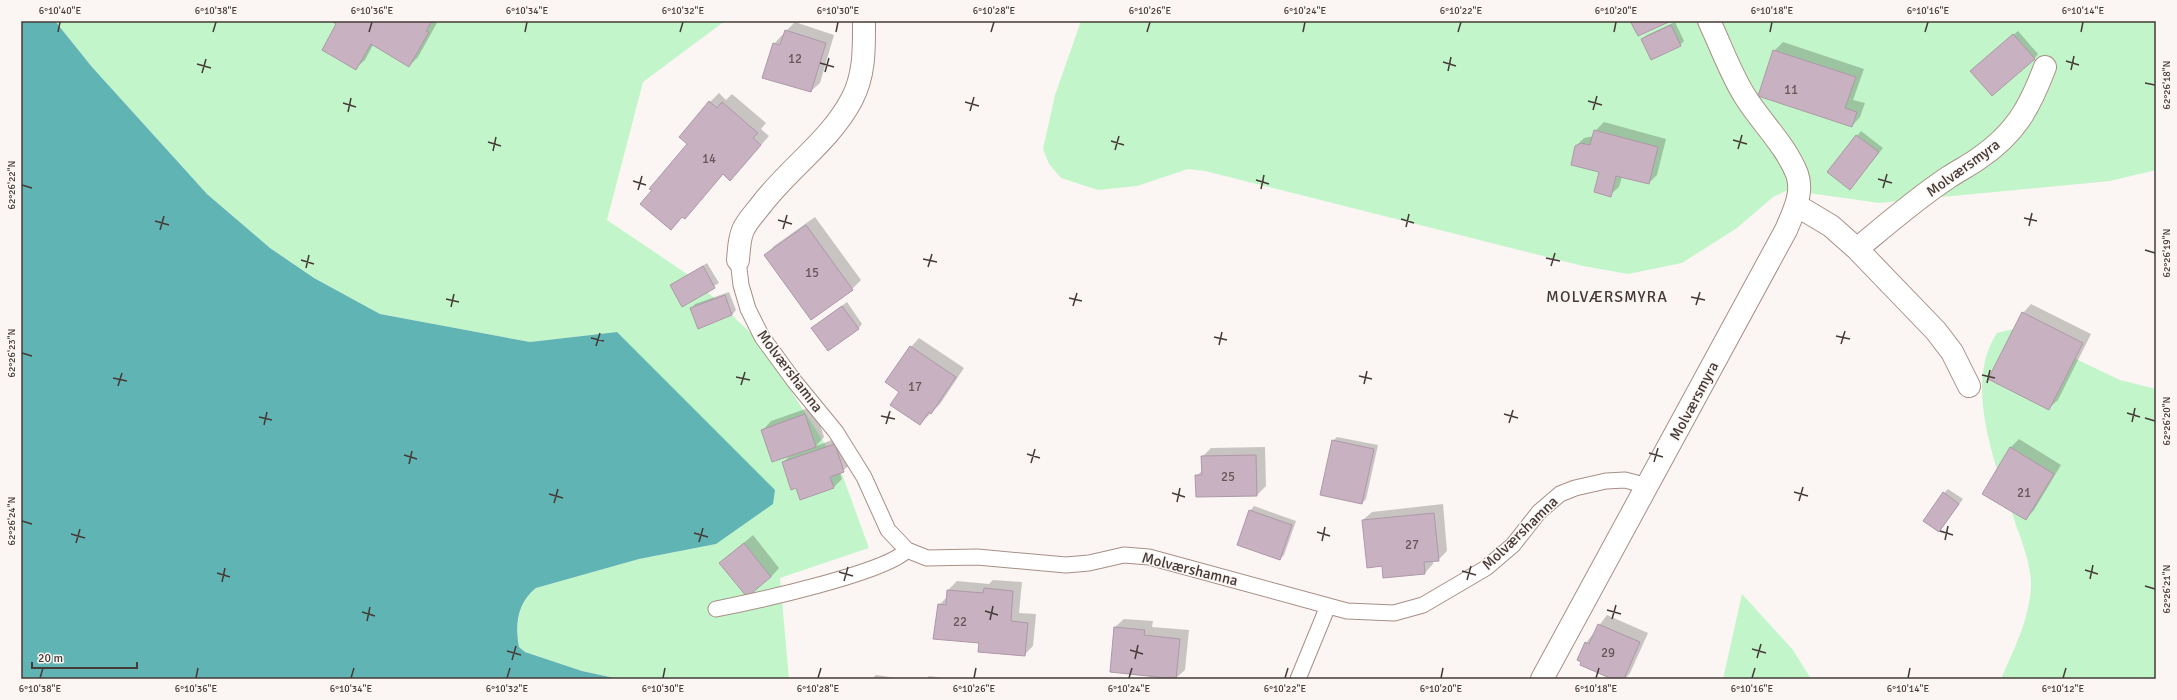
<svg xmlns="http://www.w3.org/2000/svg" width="2177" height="700" viewBox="0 0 2177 700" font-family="Signika,sans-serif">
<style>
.green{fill:#c3f5ca}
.water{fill:#61b4b4}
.shadow{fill:#0003}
.building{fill:#c8b1c1;stroke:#ae98a8}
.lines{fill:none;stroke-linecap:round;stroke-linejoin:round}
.lane-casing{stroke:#a88f85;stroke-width:17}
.street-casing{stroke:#a88f85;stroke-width:24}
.lane{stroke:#fff;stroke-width:15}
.street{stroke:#fff;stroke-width:22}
.ticks{fill:none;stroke:#453a36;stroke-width:1.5}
.labels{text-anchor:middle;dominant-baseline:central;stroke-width:3;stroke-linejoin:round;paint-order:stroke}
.number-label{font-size:13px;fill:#665859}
.street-label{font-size:15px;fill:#453a36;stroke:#fbf6f3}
.neighbourhood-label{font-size:16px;letter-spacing:1px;fill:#453a36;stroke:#fbf6f3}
.neatline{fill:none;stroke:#453a36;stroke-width:1.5}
.ticks-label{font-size:10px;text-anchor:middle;fill:#453a36}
</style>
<rect width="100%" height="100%" fill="#fbf6f3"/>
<path class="green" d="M55,21H725L643,82L607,220L693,278L759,341L839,466L869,548L780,578L789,679H619L582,671L525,652L519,647C516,624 517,604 536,588L639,559L716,544L617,332L530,342L380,314L314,278L270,248L207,194L92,67Z
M1081,21H2156V170L2110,181L1879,203L1788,190L1773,197L1737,228L1682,263L1628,274L1583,266L1205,171L1188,169L1137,186L1098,190L1061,178L1049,164L1043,149L1055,95Z
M2013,329L2120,380L2156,389V679H2001C2014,649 2029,620 2031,587C2032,570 2023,544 2017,528C1999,474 1961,386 1997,333Z
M1742,594L1793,650L1811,679H1723Z"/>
<path class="water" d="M21,21H55L92,67L207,194L270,248L314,278L380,314L530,342L617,332L775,490L773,504L716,544L639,559L536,588C517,603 515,625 519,647L525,652L582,671L619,679H21Z"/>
<path class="shadow" d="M333,21H434L437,23L418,57L409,66L373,45L365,60L356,68L338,24Z
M795,22L834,35L820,83L811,91L774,44L782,35L784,36L786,31Z
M1675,22L1684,41L1680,45L1642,39L1647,35Z
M2018,31L2038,54L2034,59L1976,67Z
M1783,42L1864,69L1853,100L1865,103L1860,117L1852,126L1774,51Z
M719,93L726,100L732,94L766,123L761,129L769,136L730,180L723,174L671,229L688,144L710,102Z
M1604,122L1666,139L1657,175L1649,183L1622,177L1619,187L1610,195L1600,171L1575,147L1584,138L1594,136L1595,131Z
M1861,131L1883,148L1854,184L1829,172Z
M815,217L861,280L852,289L811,318L766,255L774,246Z
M707,263L719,283L682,305L671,286Z
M729,292L736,310L732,315L691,309L695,304Z
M847,302L862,324L858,329L812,328Z
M2031,304L2091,334L2058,400L2049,408L2023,313Z
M919,338L964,368L940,404L920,424L901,391L911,347Z
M814,406L824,437L816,446L843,436L852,463L840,473L842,479L833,488L797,487L783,463L791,454L763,430L771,421Z
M1337,437L1378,445L1366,499L1362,503L1333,441Z
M2019,439L2061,465L2034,510L2026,519L2010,448Z
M1265,447L1266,486L1257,495L1196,476L1203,470L1202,457L1211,448Z
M1948,489L1963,499L1939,531L1944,493Z
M1443,504L1447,551L1438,560L1433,561V564L1425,573L1383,565L1363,520L1372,512Z
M1254,506L1296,521L1284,555L1280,559L1250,511Z
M753,535L779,568L771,577L720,563Z
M993,580L1022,582L1019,613L1036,614L1033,646L1024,655L980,642L939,605L948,596V590L957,581L989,584Z
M1607,615L1648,633L1630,673L1625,679H1615L1579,660L1586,643Z
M1124,619L1153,621L1152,627L1189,630L1185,670L1176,678L1115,627Z
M876,675L904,679H872Z
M929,676L943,678V679H926Z"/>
<path class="building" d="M332,21H432L426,31L429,32L409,67L371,44L356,70L322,50L336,24Z
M1630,21H1671L1638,36Z
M1671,25L1681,46L1651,60L1641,39Z
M785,30L826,43L811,92L762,78L773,43L780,45Z
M2013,34L2035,59L1992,96L1970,71Z
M1773,50L1856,77L1845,108L1857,112L1852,127L1758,96Z
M709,101L717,108L722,102L758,133L753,138L761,145L730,181L723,174L685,219L682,217L671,230L640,204L652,190L649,189L687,144L679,137Z
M1594,130L1658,147L1649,184L1616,176L1611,197L1594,192L1599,172L1571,165L1575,146L1581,143L1590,145Z
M1856,135L1879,152L1850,190L1827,172Z
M806,225L853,290L811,320L764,255Z
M703,266L715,288L682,307L670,285Z
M725,295L732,315L698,329L690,308Z
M842,306L859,329L828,351L811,328Z
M2022,312L2083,343L2049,410L1988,379Z
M910,346L956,377L931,414L929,412L920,425L890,405L899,392L885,382Z
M805,414L816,447L772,462L761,430Z
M1332,440L1374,449L1362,504L1320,495Z
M835,444L844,472L830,477L834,488L800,500L796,488L791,490L782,462Z
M2010,447L2054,474L2026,520L1982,494Z
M1256,455L1257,496L1196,497L1195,475H1202L1201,456Z
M1943,492L1959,504L1939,532L1923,521Z
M1249,510L1292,525L1280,560L1237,545Z
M1434,513L1439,561L1424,562L1425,574L1383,578L1382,566L1367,568L1362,520Z
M744,543L771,577L747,597L719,563Z
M984,588L1013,591L1011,621L1028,623L1025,656L978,652L979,643L933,639L938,604L946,605L947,590L983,593Z
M1598,624L1640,642L1624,679H1612L1580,665L1581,662L1577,660L1585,642L1589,644Z
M1114,627L1145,630L1144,635L1180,639L1176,679L1110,672Z"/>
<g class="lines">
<defs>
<path id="lane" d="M738,260L741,285L748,309L762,337L795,382L836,432L864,477L888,530L907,550L927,558L977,557L1066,565L1089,563L1124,555L1149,557L1347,611L1394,613L1423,605L1486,568L1513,545L1539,512L1560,494L1575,488L1606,481L1625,480L1648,486
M716,609C752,602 886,573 907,550
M1298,679L1328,606"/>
<path id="street" d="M1796,205L1831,226L1857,249L1936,331L1952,352L1969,386
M1857,249C1887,224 1917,198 1949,177C1958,171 1968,166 1978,159C2015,134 2029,109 2045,67
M738,260C739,249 739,239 743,230C747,221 755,213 761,205C789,168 831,140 852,99C865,74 864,48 864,21
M1542,679L1786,230C1793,213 1804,193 1797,174C1786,146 1762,123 1746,98C1731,75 1721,46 1709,21"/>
</defs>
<use href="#lane" class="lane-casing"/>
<use href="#street" class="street-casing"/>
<use href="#lane" class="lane"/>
<use href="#street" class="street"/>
</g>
<path class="ticks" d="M58,32L60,22M213,32L216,22M369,32L372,22M525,32L527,22M680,32L683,22M836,32L838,22M991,32L994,22M1147,32L1150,22M1303,32L1305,22M1458,32L1461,22M1614,32L1616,22M1770,32L1772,22M1925,32L1928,22M2081,32L2083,22M2066,61L2079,65M1443,62L1456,66M820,63L834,67M197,64L211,68M2071,70L2074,56M1448,71L1451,57M825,72L829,58M202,73L206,59M2145,83L2155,85M1588,101L1602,105M965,102L979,106M343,103L356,107M1593,110L1597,96M970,111L974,97M348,112L351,98M1733,140L1747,144M1111,141L1124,145M488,142L501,146M1738,149L1742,135M1115,150L1119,136M493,151L496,137M1878,179L1892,183M1256,180L1269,184M633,181L646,185M22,185L32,188M1883,188L1887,174M1261,189L1264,175M638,190L642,176M2024,218L2037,221M1401,219L1414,223M778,220L792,224M155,221L169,225M2029,226L2032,213M1406,227L1409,214M783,229L787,215M160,230L164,216M2145,250L2155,253M1546,258L1560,261M923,259L937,262M301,260L314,264M1551,266L1555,253M928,267L932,254M306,268L309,255M1691,297L1705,300M1069,298L1082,301M446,299L459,302M1696,305L1700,292M1073,306L1077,293M451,307L454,294M1836,336L1850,339M1214,337L1227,340M591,338L604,341M1841,344L1845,331M1219,345L1222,332M596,346L600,333M22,353L32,356M1982,375L1995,378M1359,376L1372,379M736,377L750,380M113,378L127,381M1987,383L1990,370M1364,384L1367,371M741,385L745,372M118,386L122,373M2127,413L2140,417M1504,414L1518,418M881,416L895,419M259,417L272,420M2145,418L2155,421M2132,422L2135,408M1509,423L1513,410M886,424L890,411M264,425L267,412M1649,453L1663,457M1027,454L1040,458M404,455L417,459M1654,462L1658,448M1031,463L1035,449M409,464L412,451M1794,492L1808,496M1172,493L1185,497M549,494L563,498M1799,501L1803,487M1177,502L1180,488M554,503L558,489M22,521L32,524M1940,531L1953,535M1317,532L1330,536M694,533L708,537M71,534L85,538M1945,540L1948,526M1322,541L1325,527M699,542L703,528M76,543L80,529M2085,570L2098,574M1462,571L1476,575M839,572L853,576M217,573L230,577M2090,579L2093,565M1467,580L1471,566M844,581L848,567M222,582L225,568M2145,586L2155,589M1607,610L1621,614M985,611L998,615M362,612L375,616M1612,619L1616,605M990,620L993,606M367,621L370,607M1752,649L1766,653M1130,650L1143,654M507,651L521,655M1757,658L1761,644M1135,659L1138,645M512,660L516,646M40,678L43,668M196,678L198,668M351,678L354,668M507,678L510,668M663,678L665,668M818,678L821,668M974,678L976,668M1129,678L1132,668M1285,678L1288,668M1441,678L1443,668M1596,678L1599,668M1752,678L1755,668M1908,678L1910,668M2063,678L2066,668"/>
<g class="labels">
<g class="number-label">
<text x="795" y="59">12</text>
<text x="1791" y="90">11</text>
<text x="709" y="159">14</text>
<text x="812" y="273">15</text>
<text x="915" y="387">17</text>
<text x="1228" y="477">25</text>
<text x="2024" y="493">21</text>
<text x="1412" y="545">27</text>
<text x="960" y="622">22</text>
<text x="1608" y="653">29</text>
</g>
<g class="street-label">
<text transform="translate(1963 168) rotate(-36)">Molværsmyra</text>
<text transform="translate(790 371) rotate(53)">Molværshamna</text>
<text transform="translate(1694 401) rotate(-62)">Molværsmyra</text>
<text transform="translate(1520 533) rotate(-44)">Molværshamna</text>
<text transform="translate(1190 569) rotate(14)">Molværshamna</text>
</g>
<g class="neighbourhood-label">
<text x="1607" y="297">MOLVÆRSMYRA</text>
</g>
</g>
<rect width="2177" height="700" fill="none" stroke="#fbf6f3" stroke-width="44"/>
<path d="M32 662v6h105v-6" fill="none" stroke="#453a36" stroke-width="2"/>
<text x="38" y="662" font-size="12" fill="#453a36" stroke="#fbf6f3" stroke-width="3" paint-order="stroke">20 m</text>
<rect x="22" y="22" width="2133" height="656" class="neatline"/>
<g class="ticks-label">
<text x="60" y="14">6°10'40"E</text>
<text x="216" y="14">6°10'38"E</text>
<text x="372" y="14">6°10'36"E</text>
<text x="527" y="14">6°10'34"E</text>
<text x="683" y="14">6°10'32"E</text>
<text x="838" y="14">6°10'30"E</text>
<text x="994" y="14">6°10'28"E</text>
<text x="1150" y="14">6°10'26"E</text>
<text x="1305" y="14">6°10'24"E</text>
<text x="1461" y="14">6°10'22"E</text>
<text x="1616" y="14">6°10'20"E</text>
<text x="1772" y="14">6°10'18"E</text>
<text x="1928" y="14">6°10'16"E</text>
<text x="2083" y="14">6°10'14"E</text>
<text transform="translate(2166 85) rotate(-90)" y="4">62°26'18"N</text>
<text transform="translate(11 185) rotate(-90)" y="4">62°26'22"N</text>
<text transform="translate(2166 253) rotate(-90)" y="4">62°26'19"N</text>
<text transform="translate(11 353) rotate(-90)" y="4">62°26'23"N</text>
<text transform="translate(2166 421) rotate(-90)" y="4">62°26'20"N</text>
<text transform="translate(11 521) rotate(-90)" y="4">62°26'24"N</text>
<text transform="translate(2166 589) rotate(-90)" y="4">62°26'21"N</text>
<text x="40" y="692">6°10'38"E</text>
<text x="196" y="692">6°10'36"E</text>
<text x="351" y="692">6°10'34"E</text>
<text x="507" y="692">6°10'32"E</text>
<text x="663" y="692">6°10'30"E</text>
<text x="818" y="692">6°10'28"E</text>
<text x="974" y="692">6°10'26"E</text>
<text x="1129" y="692">6°10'24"E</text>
<text x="1285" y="692">6°10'22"E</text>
<text x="1441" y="692">6°10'20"E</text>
<text x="1596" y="692">6°10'18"E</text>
<text x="1752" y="692">6°10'16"E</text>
<text x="1908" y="692">6°10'14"E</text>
<text x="2063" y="692">6°10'12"E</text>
</g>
</svg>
